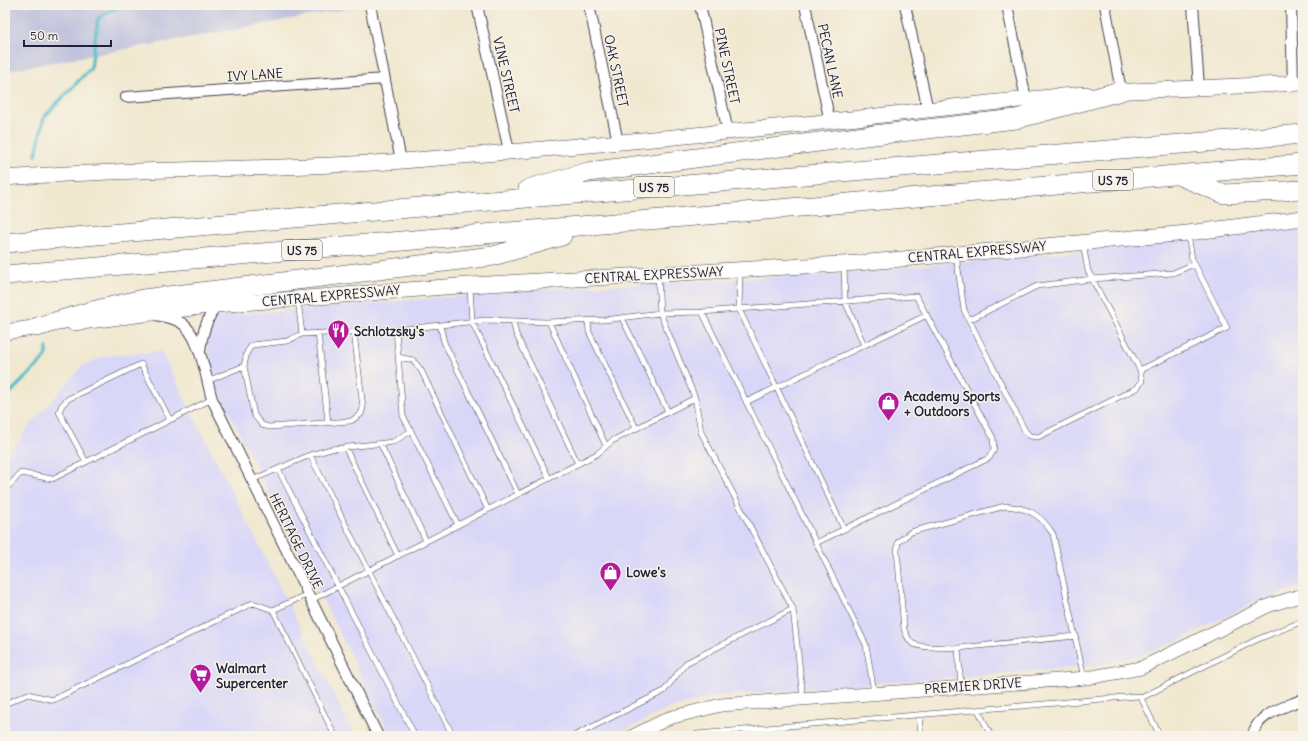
<svg xmlns="http://www.w3.org/2000/svg" width="1308" height="741" viewBox="0 0 1308 741" font-family="Delius,sans-serif">
<style>
.built{fill:#d9d7f8}
.industrial{fill:#c0c2dd}
.lines{fill:none;stroke-linecap:round;stroke-linejoin:round}
.stream{stroke:#4dbac7;stroke-width:3.5}
.service-casing{stroke:#414051;stroke-width:6}
.minor-casing{stroke:#414051;stroke-width:12}
.tertiary-casing{stroke:#414051;stroke-width:14}
.secondary-casing{stroke:#414051;stroke-width:16}
.motorway-casing{stroke:#414051;stroke-width:20}
.service{stroke:#fff;stroke-width:5}
.minor{stroke:#fff;stroke-width:10}
.tertiary{stroke:#fff;stroke-width:13}
.secondary{stroke:#fff;stroke-width:15}
.motorway{stroke:#fff;stroke-width:19}
.labels{text-anchor:middle;dominant-baseline:central;stroke-width:3;stroke-linejoin:round;paint-order:stroke}
.shield{fill:#f7f3e8;stroke:#62616f;stroke-width:1}
.shield-label{font-size:12px;font-weight:bold;fill:#22223b}
.street-label{font-size:13px;fill:#22223b;stroke:#f7f3e8}
.poi-label{font-size:13px;font-weight:bold;fill:#22223b;stroke:#f7f3e8;text-anchor:start}
</style>
<rect width="100%" height="100%" fill="#f7f3e8"/>
<filter id="ink" filterUnits="userSpaceOnUse"><feTurbulence type="fractalNoise" baseFrequency=".025" numOctaves="2"/><feDisplacementMap in="SourceGraphic" scale="8" xChannelSelector="R" yChannelSelector="G"/><feConvolveMatrix kernelMatrix="1 2 1 2 8 2 1 2 1" color-interpolation-filters="sRGB"/></filter>
<filter id="wash" filterUnits="userSpaceOnUse"><feTurbulence type="fractalNoise" baseFrequency=".012" numOctaves="4" result="noise"/><feDisplacementMap in="SourceGraphic" scale="16" xChannelSelector="R" yChannelSelector="G"/><feGaussianBlur stdDeviation="0.9" result="paint"/><feColorMatrix in="noise" values="0 0 0 0 0 0 0 0 0 0 0 0 0 0 0 0 0 1.4 0 .05"/><feComposite in="paint" operator="in"/></filter>
<g filter="url(#wash)">
<rect width="100%" height="100%" fill="#f1e8d0"/>
<path class="built" d="M1303,225V586L1255,602L1173,643L1138,656L1094,666L717,696L665,710L613,736H391L217,388L206,337L211,321L227,315L562,288L833,274L1068,252Z
M161,351L355,736H5V458L29,427L83,365L106,356Z"/>
<path class="industrial" d="M11,5H369L5,71V6Z"/>
<g class="lines">
<path class="stream" d="M36,155L44,117L91,68L98,18L121,5
M5,398L45,358L47,348"/>
</g>
</g>
<g filter="url(#ink)">
<g class="lines">
<defs>
<path id="service" d="M956,255L964,310L1025,431L1030,436L1038,437L1137,388L1142,381L1140,370L1088,271L1083,244
M844,264L845,301L864,345
M740,272L739,309L916,296L993,438L994,449L989,458L816,543L866,645L874,692
M658,276L660,313L695,398L701,432L793,609L803,698
M470,286L472,322L549,478
M298,300L302,334L396,330L403,416L411,431L393,442L331,449L310,455L453,736
M702,312L816,543
M622,318L668,412
M969,320L1037,286L1092,279L1173,273L1194,264
M513,321L516,334L578,464
M588,321L589,332L636,428
M549,322L606,446
M440,325L444,342L518,494
M396,330L485,320L546,322L604,320L660,313L702,312L739,309L844,529
M318,333L328,422
M398,357L413,360L421,370L488,510
M244,366L254,415L262,425L269,427L351,421L361,414L363,408L354,332
M1140,370L1227,328L1192,259L1188,234
M207,381L244,366L247,352L252,345L287,341L302,334
M746,402L927,315
M411,431L458,525
M381,445L426,541
M345,447L398,556
M86,462L59,412L62,405L68,399L141,364L170,420
M278,469L415,736
M252,480L310,455
M5,490L21,473L52,479L212,399
M311,600L597,454L612,441L695,398
M273,610L335,736
M958,648L1076,636
M961,686L958,648C947,647 921,649 912,643C908,640 906,634 904,629L897,551L898,542L911,532L1005,506C1029,508 1040,514 1053,534L1084,678
M1141,698L1160,736
M5,704L28,694L53,700L253,603L273,610L308,594
M978,710L991,736
M919,715L921,736
M574,736L664,691L686,663L793,609
M693,736L697,734L1137,696L1141,698L1256,640L1303,621"/>
<path id="minor" d="M370,5L401,161
M477,5L509,151
M589,5L618,142
M700,5L728,132
M805,5L830,122
M905,5L928,110
M1007,5L1026,99
M1105,5L1121,91
M1193,5L1199,87
M1291,5L1293,84
M126,97L385,79
M156,315C164,317 173,318 180,322C200,333 206,379 212,399L378,736
M200,352C202,334 206,321 216,305
M1253,736C1255,714 1286,707 1303,699"/>
<path id="tertiary" d="M633,736L669,718L721,705L1087,678L1141,668L1270,605L1303,595"/>
<path id="secondary" d="M1110,92L1303,83
M5,178C137,167 270,171 403,161C537,150 671,138 804,124C898,114 992,101 1086,94
M73,323L216,305L470,285L858,263L1188,233L1303,218
M5,332L47,326"/>
<path id="motorway" d="M1180,176L1224,194L1303,190
M528,189L588,172L865,136L1016,119L1121,91
M5,243L490,201L1303,134
M5,275L1303,164
M37,327L88,312L143,299L493,256L562,236"/>
</defs>
<use href="#service" class="service-casing"/>
<use href="#minor" class="minor-casing"/>
<use href="#tertiary" class="tertiary-casing"/>
<use href="#secondary" class="secondary-casing"/>
<use href="#motorway" class="motorway-casing"/>
<use href="#service" class="service"/>
<use href="#minor" class="minor"/>
<use href="#tertiary" class="tertiary"/>
<use href="#secondary" class="secondary"/>
<use href="#motorway" class="motorway"/>
</g>
</g>
<defs>
<symbol id="restaurant-pin" viewBox="-11 -11 22 30"><path d="M0 17L-7.5 6A9.5 9.5 0 1 1 7.5 6Z" fill="#b5179e" stroke="#f7f3e8"/><path d="M-5-6h1v4h1v-4h1v4h1v-4h1v5L-1.5 .5V6h-2V.5L-5-1ZM5-6V6H3V1.5H1.5Q1.5-4 5-6Z" fill="#fff"/></symbol>
<symbol id="shop-pin" viewBox="-11 -11 22 30"><path d="M0 17L-7.5 6A9.5 9.5 0 1 1 7.5 6Z" fill="#b5179e" stroke="#f7f3e8"/><path d="M-5-2.5h2.3a2.7 3.5 0 0 1 5.4 0H5L5.5 6h-11ZM-1.5-2.5h3a1.5 2.3 0 0 0-3 0Z" fill="#fff"/></symbol>
<symbol id="supermarket-pin" viewBox="-11 -11 22 30"><path d="M0 17L-7.5 6A9.5 9.5 0 1 1 7.5 6Z" fill="#b5179e" stroke="#f7f3e8"/><path d="M-6-5.5h2.5l.6 2H6L4.5 2H-2.5L-4.4-4H-6ZM-1.5 3.2a1.3 1.3 0 1 0 .1 0ZM3 3.2a1.3 1.3 0 1 0 .1 0Z" fill="#fff"/></symbol>
</defs>
<g fill-rule="evenodd">
<use href="#restaurant-pin" x="326" y="318" width="25" height="34"/>
<use href="#shop-pin" x="876" y="390" width="25" height="34"/>
<use href="#shop-pin" x="598" y="560" width="25" height="34"/>
<use href="#supermarket-pin" x="188" y="662" width="25" height="34"/>
</g>
<g class="labels">
<g class="shield">
<rect x="1093" y="170" width="40" height="20" rx="3"/>
<rect x="634" y="177" width="40" height="20" rx="3"/>
<rect x="282" y="240" width="40" height="20" rx="3"/>
</g>
<g class="shield-label">
<text x="1113" y="180">US 75</text>
<text x="654" y="187">US 75</text>
<text x="302" y="250">US 75</text>
</g>
<g class="street-label">
<text transform="translate(830 61) rotate(78)">PECAN LANE</text>
<text transform="translate(727 66) rotate(78)">PINE STREET</text>
<text transform="translate(616 71) rotate(78)">OAK STREET</text>
<text transform="translate(255 75) rotate(-4)">IVY LANE</text>
<text transform="translate(506 75) rotate(77)">VINE STREET</text>
<text transform="translate(977 252) rotate(-5)">CENTRAL EXPRESSWAY</text>
<text transform="translate(654 275) rotate(-3)">CENTRAL EXPRESSWAY</text>
<text transform="translate(331 296) rotate(-5)">CENTRAL EXPRESSWAY</text>
<text transform="translate(296 541) rotate(64)">HERITAGE DRIVE</text>
<text transform="translate(973 686) rotate(-4)">PREMIER DRIVE</text>
</g>
<g class="poi-label">
<text x="354" y="331">Schlotzsky's</text>
<text x="904" y="396">Academy Sports<tspan x="904" dy="15">+ Outdoors</tspan></text>
<text x="626" y="572">Lowe's</text>
<text x="216" y="668">Walmart<tspan x="216" dy="15">Supercenter</tspan></text>
</g>
</g>
<rect width="1308" height="741" fill="none" stroke="#f7f3e8" stroke-width="20"/>
<path d="M24 40v6h87v-6" fill="none" stroke="#22223b" stroke-width="2"/>
<text x="30" y="40" font-size="12" fill="#22223b" stroke="#f7f3e8" stroke-width="3" paint-order="stroke">50 m</text>
</svg>
